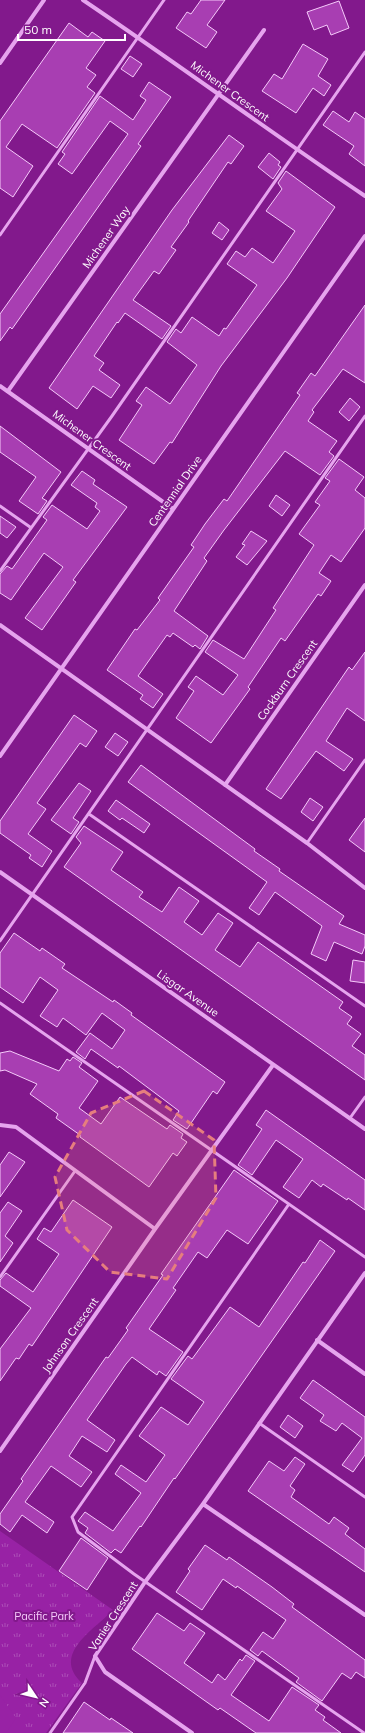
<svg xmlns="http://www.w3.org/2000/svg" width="365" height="1733" viewBox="0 0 365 1733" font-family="Mulish,sans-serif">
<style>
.grass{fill:url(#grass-tufts)}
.garden{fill:#9822a5}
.building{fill:#a83eb2;stroke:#f5cafa}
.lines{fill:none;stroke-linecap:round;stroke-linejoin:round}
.lane{stroke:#e6a4ee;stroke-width:3}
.street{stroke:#e6a4ee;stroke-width:4}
.marked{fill:#e67e7e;fill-opacity:0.2;stroke:#e67e7e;stroke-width:3;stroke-dasharray:8 5;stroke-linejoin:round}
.labels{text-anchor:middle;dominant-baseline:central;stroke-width:4;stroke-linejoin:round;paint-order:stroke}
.street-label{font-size:11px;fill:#fff;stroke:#82198c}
.park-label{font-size:11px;fill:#f5cafa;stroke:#82198c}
</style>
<defs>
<pattern id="grass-tufts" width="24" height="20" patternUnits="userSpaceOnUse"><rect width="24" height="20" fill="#9822a5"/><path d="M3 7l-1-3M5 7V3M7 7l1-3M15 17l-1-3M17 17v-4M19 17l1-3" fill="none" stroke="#ad4eb7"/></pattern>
</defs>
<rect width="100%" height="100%" fill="#82198c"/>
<path class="grass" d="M0,1531L113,1610C94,1630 51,1654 82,1683L46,1733H0Z"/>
<path class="garden" d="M0,1695L16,1718L6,1733H0Z"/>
<path class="building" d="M201,0H225L207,25L217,32L206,48L176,28L187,12L191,14Z
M339,1L349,28L331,35L327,25L314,30L307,12Z
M69,23L88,37L92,32L105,41L86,68L96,75L87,87L95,93L57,148L22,124L6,147L33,166L13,197L0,188V121Z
M303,44L328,59L318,76L331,85L324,96L313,88L296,113L262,91L274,74L282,79Z
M130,56L142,64L133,77L121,69Z
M149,82L171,97L138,144L141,146L89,220L12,329L10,327L0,341V314L128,134L110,121L72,174L58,164L65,154L62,152L100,96L133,120L146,100L140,96Z
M333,111L349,122L355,112L365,119V166L349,154L354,146L323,125Z
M229,135L244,146L231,164L228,162L188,221L189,222L171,247L176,250L159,274L154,271L133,300L171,326L162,339L125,313L118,323L117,322L94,356L104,363L99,370L120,385L111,398L93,386L77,409L49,388L172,210Z
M269,153L280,162L278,165L281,167L273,179L258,167Z
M286,171L335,207L287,278L221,366L172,443L170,442L154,464L119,440L142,405L136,401L146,387L170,404L197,365L167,342L176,329L181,333L192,317L219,336L224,328L226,329L257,285L227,264L236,251L245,257L252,248L273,263L295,231L266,211L282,189L278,183Z
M219,222L229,230L222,240L212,233Z
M365,305V383L343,369L312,410L314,412L308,421L337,441L329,452L334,456L320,475L285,451L224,530L204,558L207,561L174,611L208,636L200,649L195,645L193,647L173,633L170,637L167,635L138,676L163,694L153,708L140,699L143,695L107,670L135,629L137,630L160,600L158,598L194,547L191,545L205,524L224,499L227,501L300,395L297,393L311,373L315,376Z
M350,398L360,407L349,421L339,412Z
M0,426L61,472L43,497L42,498L47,501L38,514L19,501L36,477L0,452Z
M339,459L364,477L355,490L365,498V528L341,562L331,555L319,573L331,581L321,596L318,594L285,641L281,638L248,687L250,689L211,743L176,718L194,691L188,687L196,676L223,695L238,675L205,652L213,640L244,659L276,610L273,608L314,545L299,534L320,505L315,502L330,481L325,478Z
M82,471L95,480L93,484L127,507L73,580L76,582L42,630L25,618L63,567L44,553L11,600L0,593V574L7,566L12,569L47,520L43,517L52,505L87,529L100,511L95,507L97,503L71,485Z
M276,495L290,505L282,516L269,506Z
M0,516L16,527L7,538L0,533Z
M251,531L267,541L247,565L236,557L245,545L242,544Z
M365,652V721L347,708L326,741L353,759L344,771L316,751L281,799L266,789L349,667L352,670Z
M74,715L97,731L86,747L80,743L37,803L46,809L28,834L52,851L42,867L29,858L31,855L0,833V821Z
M115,733L128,742L118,756L105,747Z
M141,765L255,849L254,851L280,869L279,871L344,916L339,924L365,935V946L362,954L334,942L326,961L311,954L322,926L275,892L259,915L249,908L267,882L128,782Z
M79,783L91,791L73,818L79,822L71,834L51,820Z
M310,798L323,807L313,821L301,812Z
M116,800L150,824L144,833L122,818L120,820L108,811Z
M365,818V852L349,840Z
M84,826L123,852L111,870L143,892L139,897L162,912L179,887L199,901L184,922L202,935L218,913L233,923L215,950L240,967L258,942L343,1002L339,1008L352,1017L347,1024L361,1034L352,1046L365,1055V1080L64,867L81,843L76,837Z
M14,933L40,951L42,948L65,964L62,968L113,1002L114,1000L132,1013L131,1015L225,1082L217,1094L213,1091L187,1129L173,1120L179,1111L119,1066L118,1068L91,1049L85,1059L76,1052L90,1033L112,1049L125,1030L102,1013L86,1035L63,1018L57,1027L40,1016L58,990L40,977L23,1003L0,987V953Z
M353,960L365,962V983L350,981Z
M10,1051L59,1071L67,1059L70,1061L73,1057L82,1063L79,1067L98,1081L79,1108L101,1124L120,1097L167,1129L170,1125L183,1134L181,1138L187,1142L177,1156L173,1153L149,1187L80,1137V1135L56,1118L58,1114L30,1094L37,1084L5,1070L0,1071V1053Z
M266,1110L365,1180V1210L348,1198L347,1200L323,1184L321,1187L312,1180L299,1198L283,1187L303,1159L276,1140L252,1175L238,1165L262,1129L256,1125Z
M9,1152L25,1162L0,1197V1165Z
M234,1170L278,1201L248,1244L227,1230L207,1258L198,1252L173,1288L176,1290L149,1329L183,1352L166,1376L159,1371L157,1375L132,1357L126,1364L87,1420L115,1440L107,1452L82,1436L69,1456L92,1472L81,1487L51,1466L25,1502L54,1522L47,1533L22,1515L10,1532L0,1524V1514L23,1481L21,1479L106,1357L108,1358L128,1330L126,1328L163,1275L161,1274Z
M73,1200L112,1227L32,1346L29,1344L19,1359L16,1358L0,1381V1349L31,1308L0,1286V1280L6,1273L33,1292L59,1254L37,1239L44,1228L51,1232Z
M8,1202L22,1211L5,1236L13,1243L0,1262V1213Z
M320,1240L335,1251L175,1479L174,1478L141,1527L140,1526L121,1553L115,1549L111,1553L85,1533L88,1528L78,1521L85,1512L113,1531L141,1493L115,1474L121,1465L146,1482L165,1455L139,1436L161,1407L188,1425L204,1402L171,1379L188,1356L192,1359L230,1307L259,1327L303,1262L305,1263Z
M313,1380L365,1417V1455L353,1472L342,1465L362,1438L342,1423L336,1431L320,1421L324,1415L300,1398Z
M288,1415L303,1426L295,1438L280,1427Z
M295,1457L305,1464L290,1486L295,1490L291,1497L329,1524L334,1517L349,1528L345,1534L365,1549V1572L248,1491L269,1461L284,1471Z
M81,1538L108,1558L87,1590L59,1571Z
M205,1545L227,1560L229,1557L272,1587L294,1604L292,1607L365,1660V1678L356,1672L351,1679L342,1673L322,1701L296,1682L299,1678L262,1651L258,1656L250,1650L263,1632L273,1639L286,1620L237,1586L236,1588L223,1579L202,1610L176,1592L190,1571L188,1569Z
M157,1613L184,1631L190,1623L205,1633L184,1663L212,1683L218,1674L225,1680L240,1659L242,1661L246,1655L255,1661L231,1695L269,1721L292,1687L319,1705L315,1710L325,1717L323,1720L341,1733H256L220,1708L218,1710L132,1649Z
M84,1702L110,1720L111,1718L133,1733H63Z"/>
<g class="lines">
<path class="lane" d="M0,235L164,0
M0,506L30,527
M0,571L112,416L365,52
M89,814L365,1006
M307,843L365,760
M0,941L365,416
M0,1003L365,1257
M350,1118L365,1097
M289,1204L72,1517L78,1532L134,1574L364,1733
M0,1277L75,1171
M259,1423L365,1497
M50,1733L85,1683L95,1656"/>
<path class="street" d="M83,0C178,64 270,132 365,196
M0,63L44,0
M0,386L173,509
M8,391L264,30
M0,625L307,843L365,888
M0,756L365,236
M225,785L365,585
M0,872L365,1129
M0,1125L16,1127L155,1229
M317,1340L365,1374
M0,1451L155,1229L273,1065
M203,1504L365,1615
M192,1733L105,1672L95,1656L145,1582L203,1504L365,1273"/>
</g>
<path class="marked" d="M144,1091L214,1140L216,1198L167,1279L110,1272L67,1230L55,1177L91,1113Z"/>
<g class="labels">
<g class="street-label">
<text transform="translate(230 91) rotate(36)">Michener Crescent</text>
<text transform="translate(106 237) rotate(-55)">Michener Way</text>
<text transform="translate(92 440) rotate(36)">Michener Crescent</text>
<text transform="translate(175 491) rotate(-55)">Centennial Drive</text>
<text transform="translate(287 680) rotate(-55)">Cockburn Crescent</text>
<text transform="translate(188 993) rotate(35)">Lisgar Avenue</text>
<text transform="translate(70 1335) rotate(-55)">Johnson Crescent</text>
<text transform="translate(113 1616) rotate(-57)">Vanier Crescent</text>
</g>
<g class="park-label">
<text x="44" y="1616">Pacific Park</text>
</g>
</g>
<g transform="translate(36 1697) rotate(125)" stroke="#82198c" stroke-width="3" paint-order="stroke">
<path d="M0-3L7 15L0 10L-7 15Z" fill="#ffffff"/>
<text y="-6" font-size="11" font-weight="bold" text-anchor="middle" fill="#ffffff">N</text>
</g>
<path d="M18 34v6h107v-6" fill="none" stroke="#ffffff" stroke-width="2"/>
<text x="24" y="34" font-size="12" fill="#ffffff" stroke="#82198c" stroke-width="3" paint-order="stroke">50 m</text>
</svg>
